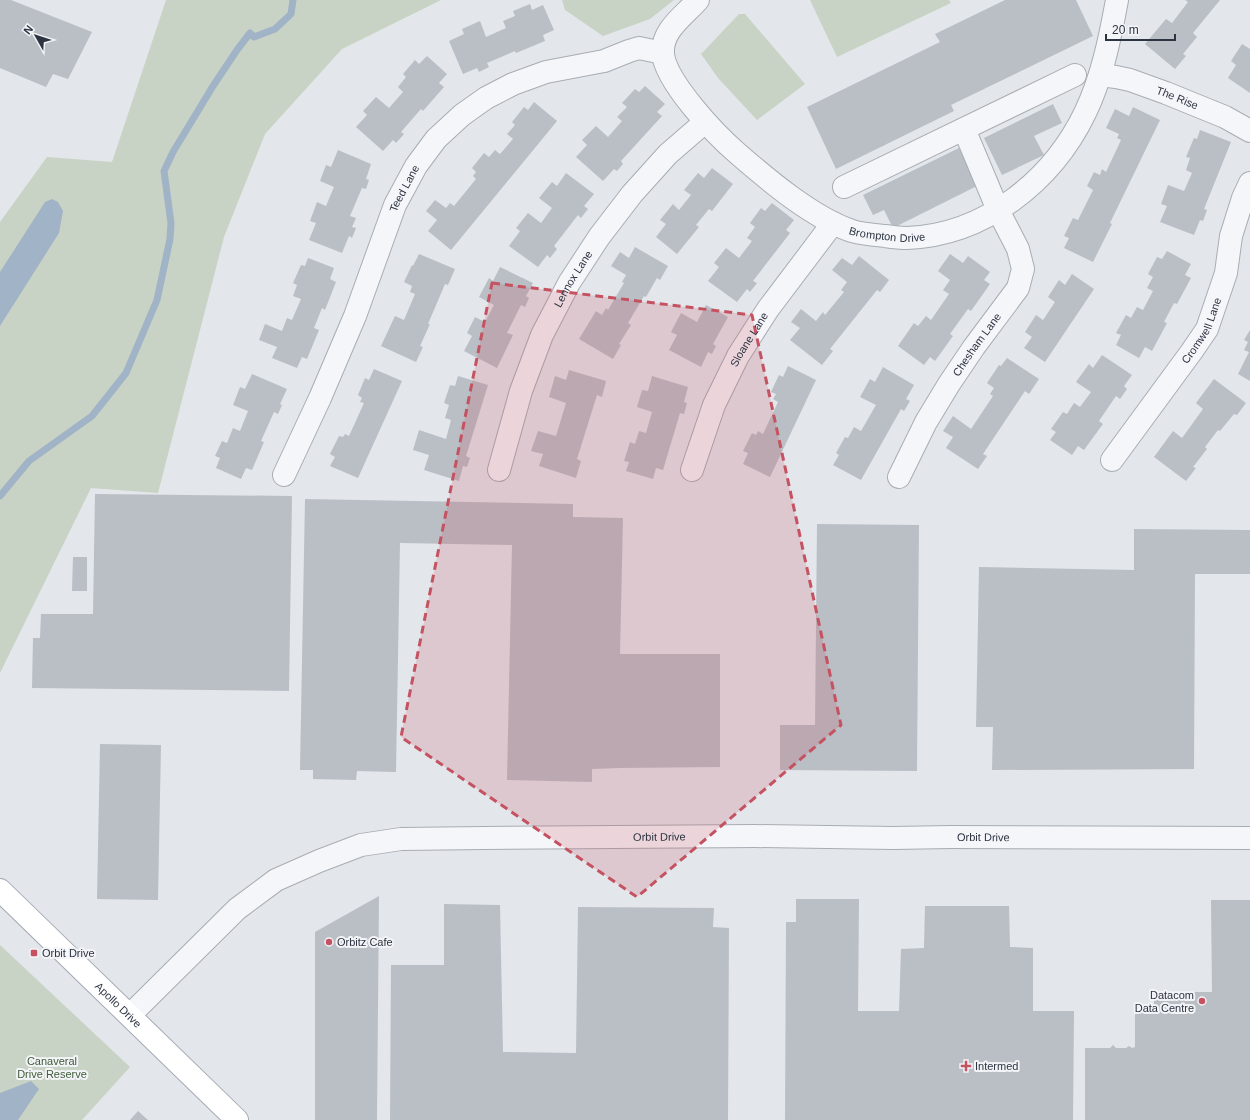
<svg xmlns="http://www.w3.org/2000/svg" width="1250" height="1120" viewBox="0 0 1250 1120" font-family="Helvetica,sans-serif">
<style>
.green{fill:#c8d3c5}
.water{fill:#a1b3c7}
.lines{fill:none;stroke-linecap:round;stroke-linejoin:round}
.stream{stroke:#a1b3c7;stroke-width:7}
.building{fill:#babfc6}
.minor-casing{stroke:#a8adb4;stroke-width:24}
.major-casing{stroke:#a3aab5;stroke-width:24}
.minor{stroke:#f5f6f9;stroke-width:22}
.major{stroke:#fff;stroke-width:22}
.marked{fill:#c55261;fill-opacity:0.2;stroke:#c55261;stroke-width:3;stroke-dasharray:8 5;stroke-linejoin:round}
.poi-dot{fill:#c55261;stroke:#f3f4f7;stroke-width:1.5}
.labels{text-anchor:middle;dominant-baseline:central;stroke-width:4;stroke-linejoin:round;paint-order:stroke}
.street-label{font-size:11px;fill:#2c3341;stroke:#f3f4f7}
.poi-label{font-size:11px;fill:#2c3341;stroke:#f3f4f7;text-anchor:start}
.park-label{font-size:11px;fill:#405c3a;stroke:#f3f4f7}
</style>
<rect width="100%" height="100%" fill="#e3e6ea"/>
<path class="green" d="M166,0H441L342,49L265,134L224,237L158,493L91,488L0,673V222L47,157L112,162Z
M562,0H674L650,19L603,36L565,10Z
M810,0H949L951,3L837,57Z
M739,14H745L805,84L757,120L718,78L701,54Z
M0,945L130,1067L82,1120H0Z"/>
<path class="water" d="M52,199L58,202L63,211L59,233L0,326V272L45,202Z
M31,1081L39,1089L18,1120H0V1093Z"/>
<g class="lines">
<path class="stream" d="M0,496L29,461L92,416L126,373L157,300L170,239L171,223L164,171L173,152L213,86L237,50L250,33L254,37L275,29L291,14L293,0"/>
</g>
<path class="building" d="M0,0H11L92,32L68,79L53,74L46,87L0,68Z
M1005,0H1076L1093,36L951,105L954,111L836,169L807,107L940,42L935,34Z
M1185,0H1220L1193,33L1197,37L1183,54L1186,56L1175,69L1145,44L1166,19L1172,23L1188,2Z
M530,4L532,10L543,5L554,30L543,35L545,41L516,53L515,51L487,63L489,67L479,72L477,68L463,74L449,41L464,34L462,29L480,21L486,37L506,28L503,21L515,16L513,11Z
M1242,44L1250,49V93L1228,78L1236,65L1231,61Z
M427,56L447,74L439,83L444,87L423,111L421,109L401,132L404,134L396,143L393,140L383,151L356,127L367,115L363,111L376,97L389,108L403,92L398,87L406,77L403,74L415,60L419,64Z
M645,86L665,104L657,112L662,116L621,161L623,164L617,171L614,169L603,181L576,157L587,145L582,140L596,126L608,137L622,121L617,117L627,107L622,103L635,89L639,92Z
M534,102L557,121L451,250L428,231L437,220L426,211L435,200L446,208L450,203L454,206L476,179L473,176L476,172L472,168L484,153L489,157L495,150L500,154L513,139L507,134L515,125L512,122L524,107L528,110Z
M1053,104L1062,123L1034,136L1044,155L1002,175L984,138Z
M1133,107L1160,120L1110,223L1112,224L1093,262L1064,248L1069,238L1064,236L1073,218L1078,220L1093,190L1087,186L1094,172L1100,175L1102,169L1106,172L1121,140L1117,138L1119,134L1106,128L1115,109L1129,116Z
M1200,130L1231,142L1204,209L1207,210L1203,221L1200,220L1194,235L1160,222L1167,206L1161,204L1168,185L1184,191L1192,173L1186,170L1190,158L1186,157L1194,138L1197,139Z
M959,148L977,186L893,228L884,210L873,215L863,195Z
M338,150L371,164L366,179L369,180L366,189L362,188L350,216L356,218L352,227L356,228L352,238L349,236L342,253L309,240L316,223L310,221L317,202L326,206L334,187L320,181L326,165L331,167Z
M712,168L733,184L712,211L709,209L696,225L699,227L677,254L656,237L666,224L660,220L673,204L679,210L691,195L684,190L698,173L704,178Z
M566,173L594,194L584,206L588,209L581,218L578,215L554,246L557,249L550,258L547,255L538,267L509,246L520,231L516,228L528,213L541,223L552,208L539,198L552,182L557,186Z
M772,203L794,220L786,230L790,233L753,281L757,283L750,292L747,289L737,302L708,281L719,267L714,263L726,248L739,258L752,241L747,238L755,227L750,223L761,208L765,211Z
M635,247L668,266L660,280L657,278L646,297L644,296L628,323L631,325L619,344L621,345L613,359L579,339L596,311L602,315L606,308L608,310L624,283L622,282L626,275L611,266L620,252L629,258Z
M1167,251L1191,264L1185,275L1191,278L1177,304L1174,303L1164,322L1167,323L1152,351L1145,347L1139,358L1116,345L1121,335L1116,333L1126,315L1131,318L1137,307L1143,310L1153,291L1147,288L1153,277L1148,274L1157,257L1162,259Z
M419,254L455,269L448,285L445,284L428,324H430L420,346L423,347L416,362L381,346L395,316L404,320L415,294L410,292L412,286L404,282L412,265L413,266Z
M950,254L963,263L968,256L990,272L984,280L990,284L971,311L968,309L950,334L953,336L935,361L930,357L924,365L898,346L914,323L918,326L926,316L931,320L949,294L943,290L950,280L938,271Z
M859,256L889,280L880,292L877,290L830,349L833,351L822,365L790,340L800,328L791,322L801,309L816,321L823,312L825,315L844,292L841,290L847,282L832,270L842,258L852,265Z
M308,258L334,268L330,279L336,282L325,310L322,308L314,328L319,330L307,359L302,357L297,368L272,358L277,347L259,340L265,324L282,331L287,318L292,320L301,299L293,296L297,285L293,283L301,265L305,266Z
M500,267L533,283L526,296L529,298L525,307L521,305L507,333L513,335L497,368L464,351L472,336L467,333L475,317L485,322L494,305L479,297L489,278L493,281Z
M1072,274L1094,289L1045,362L1024,348L1032,337L1025,332L1036,315L1043,320L1055,302L1048,297L1059,280L1065,285Z
M706,305L728,317L713,344L716,346L712,354L708,352L701,367L669,350L677,335L671,332L681,313L697,322Z
M1250,330V381L1238,374L1249,352L1244,350L1248,342L1244,340Z
M1102,355L1132,375L1124,386L1127,389L1120,399L1116,396L1099,421L1103,424L1084,450L1078,446L1072,455L1050,440L1056,432L1051,429L1063,412L1067,414L1074,403L1080,407L1091,392L1076,382L1089,364L1093,368Z
M1007,358L1039,379L1029,394L1025,391L983,454L987,456L978,469L946,448L953,437L943,431L953,416L971,429L993,396L990,394L994,388L987,383L999,365L1001,366Z
M788,366L816,380L770,477L743,464L748,453L743,451L752,433L756,435L758,431L763,434L778,402L773,399L776,394L771,392L779,375L783,377Z
M883,367L914,385L906,399L910,401L904,411L901,409L861,480L833,465L839,455L836,453L845,437L848,438L854,427L861,431L876,405L860,397L870,379L875,382Z
M374,369L402,381L358,478L330,466L335,457L330,454L339,436L343,437L345,434L349,436L364,403L360,402L362,398L358,395L365,378L369,380Z
M569,370L606,381L602,397L597,395L577,459L581,461L576,478L539,466L543,454L531,451L538,431L556,436L566,403L549,397L555,376L566,380Z
M252,374L287,389L280,404L282,405L278,414L274,412L261,441L264,442L252,470L246,468L241,479L216,468L220,458L215,456L222,441L227,443L233,428L240,431L248,411L233,405L240,387L245,389Z
M458,376L488,385L466,456L470,458L467,467L463,466L459,481L424,470L429,455L413,450L419,430L446,439L451,420L445,418L449,405L444,403L450,385L455,386Z
M652,376L688,387L684,402L687,403L684,414L680,413L663,470L656,468L653,479L626,471L629,462L624,461L630,442L635,444L639,431L646,433L652,412L637,407L642,390L648,391Z
M1214,379L1246,403L1237,415L1234,414L1220,431L1218,430L1205,447L1207,449L1193,467L1196,468L1186,481L1154,457L1173,431L1182,438L1203,409L1196,403Z
M95,494L292,496L289,691L32,688L33,638H40L41,614H93Z
M305,499L573,504V517L623,518L620,654H720V767L620,768L592,769V782L507,780L512,545L400,543L396,772L357,771L356,780L313,779V770H300Z
M817,524L919,525L917,771L780,770V725H815Z
M1134,529L1250,530V574H1195L1194,769L992,770L993,727H976L979,567L1134,570Z
M73,557H87V591H72Z
M100,744L161,745L158,900L97,899Z
M379,896L377,1120H315V932Z
M796,899H859L858,1011H899L901,949L924,948L925,906H1009L1010,947L1033,948V1011H1074L1073,1120H785L786,922H796Z
M1211,900H1250V1120H1085V1048H1110L1113,1045L1116,1048H1126L1129,1046L1132,1048L1135,1047V1010H1154V992H1212Z
M444,904L500,905L503,1052L576,1053L578,907L714,908L713,927L729,928L728,1120H390L391,965H444Z
M138,1111L148,1120H130Z"/>
<g class="lines">
<defs>
<g id="minor">
<path id="s1" d="M698,0C685,15 661,30 663,54C666,82 715,134 737,153C768,180 813,218 852,231C862,234 875,235 885,236C892,237 900,238 907,238C985,235 1052,181 1085,113C1102,78 1110,38 1117,0"/>
<path id="s2" d="M1100,75L1116,77L1130,80L1166,93L1225,117L1250,131"/>
<path d="M844,187L1075,75"/>
<path id="s3" d="M1112,460L1192,351L1207,329L1226,273L1231,236L1243,198L1250,183"/>
<path id="s4" d="M499,470L521,391L542,335L569,283L599,237L632,194L668,154L705,122"/>
<path id="s5" d="M692,470L714,405L738,356L768,309L833,223"/>
<path id="s6" d="M284,475L320,398L355,316L395,205L416,166L436,139L462,115L486,98L513,84L546,72L604,61L629,51L639,48L663,53"/>
<path id="s7" d="M899,477L926,422L949,384L974,347L1018,288L1023,269L1018,249L998,210L964,129"/>
<path id="s8" d="M130,1015L237,909L276,880L319,861L361,845L401,839L484,838L755,836L893,838L951,837L1250,838"/>
</g>
<g id="major">
<path id="s9" d="M0,890L237,1120"/>
</g>
</defs>
<use href="#minor" class="minor-casing"/>
<use href="#major" class="major-casing"/>
<use href="#minor" class="minor"/>
<use href="#major" class="major"/>
</g>
<path class="marked" d="M492,283L752,315L841,725L637,897L401,737Z"/>
<g class="poi-dot">
<circle cx="329" cy="942" r="4"/>
<rect x="30" y="949" width="8" height="8" rx="2"/>
<circle cx="1202" cy="1001" r="4"/>
<path d="M964 1060h4v4h4v4h-4v4h-4v-4h-4v-4h4z"/>
</g>
<g class="labels">
<g class="street-label">
<text stroke="none"><textPath href="#s2" startOffset="81">The Rise</textPath></text>
<text stroke="none"><textPath href="#s6" startOffset="311">Teed Lane</textPath></text>
<text stroke="none"><textPath href="#s1" startOffset="367">Brompton Drive</textPath></text>
<text stroke="none"><textPath href="#s4" startOffset="206">Lennox Lane</textPath></text>
<text stroke="none"><textPath href="#s3" startOffset="158">Cromwell Lane</textPath></text>
<text stroke="none"><textPath href="#s5" startOffset="143">Sloane Lane</textPath></text>
<text stroke="none"><textPath href="#s7" startOffset="154">Chesham Lane</textPath></text>
<text stroke="none"><textPath href="#s8" startOffset="590">Orbit Drive</textPath></text>
<text stroke="none"><textPath href="#s8" startOffset="914">Orbit Drive</textPath></text>
<text stroke="none"><textPath href="#s9" startOffset="165">Apollo Drive</textPath></text>
</g>
<g class="poi-label">
<text x="337" y="942">Orbitz Cafe</text>
<text x="42" y="953">Orbit Drive</text>
<text x="1194" y="995" text-anchor="end">Datacom<tspan x="1194" dy="13">Data Centre</tspan></text>
<text x="975" y="1066">Intermed</text>
</g>
<g class="park-label">
<text x="52" y="1061">Canaveral<tspan x="52" dy="13">Drive Reserve</tspan></text>
</g>
</g>
<g transform="translate(36 36) rotate(309)" stroke="#f3f4f7" stroke-width="3" paint-order="stroke">
<path d="M0-3L7 15L0 10L-7 15Z" fill="#2c3341"/>
<text y="-6" font-size="11" font-weight="bold" text-anchor="middle" fill="#2c3341">N</text>
</g>
<path d="M1106 34v6h69v-6" fill="none" stroke="#2c3341" stroke-width="2"/>
<text x="1112" y="34" font-size="12" fill="#2c3341" stroke="#f3f4f7" stroke-width="3" paint-order="stroke">20 m</text>
</svg>
